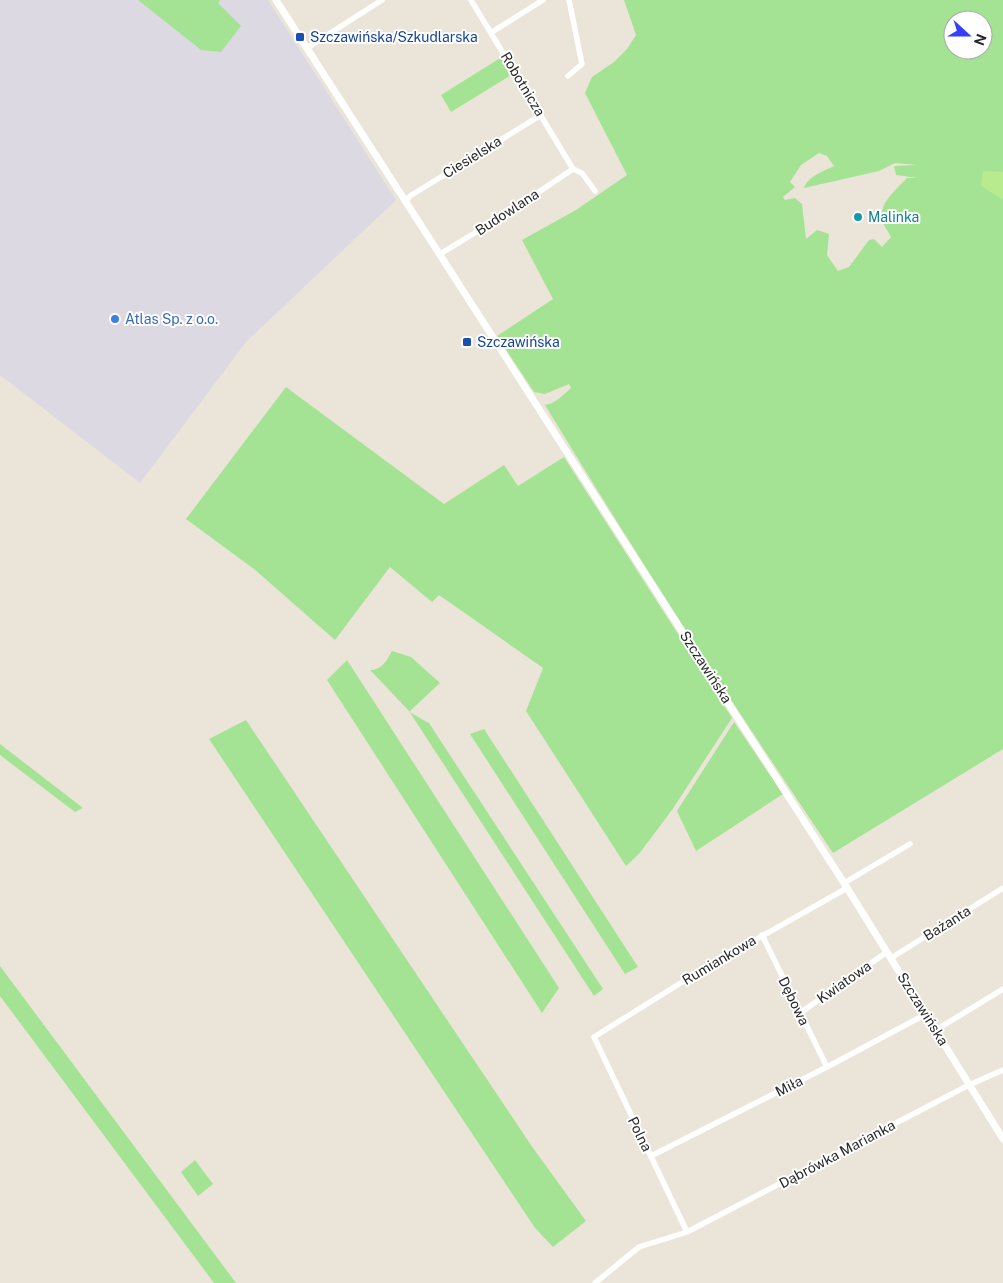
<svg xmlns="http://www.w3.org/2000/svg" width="1003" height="1283" viewBox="0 0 1003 1283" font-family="'Public Sans',sans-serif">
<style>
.industrial{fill:#ddd9e2}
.green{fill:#a4e393;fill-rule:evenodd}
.pitch{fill:#b7eb8e}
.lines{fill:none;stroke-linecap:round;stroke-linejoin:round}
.minor{stroke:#fff;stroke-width:5.5}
.tertiary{stroke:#fff;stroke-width:7}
.transit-dot{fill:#1a4fb4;stroke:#fff;stroke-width:2}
.culture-dot{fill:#0f9aa8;stroke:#fff;stroke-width:2}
.shop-dot{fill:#3f7fe0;stroke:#fff;stroke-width:2}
.labels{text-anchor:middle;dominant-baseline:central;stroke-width:4;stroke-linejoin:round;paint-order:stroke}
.transit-label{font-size:14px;fill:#164399;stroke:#fff;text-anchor:start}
.street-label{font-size:14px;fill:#272727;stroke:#fff}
.culture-label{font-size:14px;fill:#0d838f;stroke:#fff;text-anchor:start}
.shop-label{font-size:14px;fill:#366cbe;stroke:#fff;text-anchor:start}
</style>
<rect width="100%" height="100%" fill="#eae5d8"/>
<path class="industrial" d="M0,0H268L396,200L246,342L140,483L0,375Z"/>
<path class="green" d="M138,0H219L220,1L218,3L241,26L221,52L201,50Z
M624,0H1003V749L833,853C734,706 637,557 545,405C556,403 562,396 571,388L569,384L545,394L534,392L497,336L553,299L522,240L576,210L627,175L585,93L592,77L614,62L627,49L636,35ZM953,20H983V50H953ZM819,153L827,156L834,166C824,171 808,176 804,188L879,171L895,163L917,165L894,166L896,175L917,178H907C896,190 877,204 883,222C884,227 889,232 891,237L882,247L874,239L869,240L849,267L838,271L827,255L829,234L817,230L806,239L802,204L795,198L785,200L783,197L795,187L790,182L801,165Z
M502,57L513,74L451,112L441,95Z
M286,387L444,504L504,465L518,486L564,457L732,718L672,810L639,854L626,866L526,711L543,668L439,595L432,602L390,567L335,640L254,569L186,519Z
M392,651L411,657L440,683L409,712L429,723L603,989L594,996L409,711L370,670C382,670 387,660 392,651Z
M347,660L559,988L542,1013L327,680Z
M246,720L533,1148L586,1221L553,1247L535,1228L209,739Z
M734,722L783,794L696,851L677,811Z
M484,729L638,967L625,974L470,734Z
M0,744L83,808L75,812L0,755Z
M0,966L236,1283H214L0,996Z
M195,1160L213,1184L198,1196L181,1172Z"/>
<path class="pitch" d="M983,171L1003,172V200L981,186Z"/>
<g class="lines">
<path class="minor" d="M471,0L573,169
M492,32L543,0
M307,48L382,0
M568,76L582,64L569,0
M573,169L582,173L595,191
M406,201L410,196L541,115
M440,254L509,212L573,169
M844,883L910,844
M762,935L827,1067
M891,958L1003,888
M800,1013L887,952
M936,1030L1003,989
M651,1156L827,1067L926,1014
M687,1232L594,1037L695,974L847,888
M595,1283L639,1247L687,1232L969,1085L1003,1070"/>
<path class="tertiary" d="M276,0L844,883L1003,1139"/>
</g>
<g class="transit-dot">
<rect x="295" y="32" width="10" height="10" rx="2.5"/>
<rect x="462" y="337" width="10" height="10" rx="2.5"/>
</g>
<circle class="culture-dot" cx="858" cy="217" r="5"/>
<circle class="shop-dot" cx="115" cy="319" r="5"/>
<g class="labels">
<g class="transit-label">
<text x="310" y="37">Szczawińska/Szkudlarska</text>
<text x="477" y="342">Szczawińska</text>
</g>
<g class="street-label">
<text transform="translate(523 84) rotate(59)">Robotnicza</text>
<text transform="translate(472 157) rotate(-32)">Ciesielska</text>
<text transform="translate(507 212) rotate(-33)">Budowlana</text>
<text transform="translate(706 667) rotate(57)">Szczawińska</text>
<text transform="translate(947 923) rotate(-32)">Bażanta</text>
<text transform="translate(719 960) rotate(-31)">Rumiankowa</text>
<text transform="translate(844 982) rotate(-35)">Kwiatowa</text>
<text transform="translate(794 1001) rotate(64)">Dębowa</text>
<text transform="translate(923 1009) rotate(58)">Szczawińska</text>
<text transform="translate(789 1086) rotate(-27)">Miła</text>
<text transform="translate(640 1134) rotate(64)">Polna</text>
<text transform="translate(837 1154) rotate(-28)">Dąbrówka Marianka</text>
</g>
<g class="culture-label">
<text x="868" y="217">Malinka</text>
</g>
<g class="shop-label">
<text x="125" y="319">Atlas Sp. z o.o.</text>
</g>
</g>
<g transform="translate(968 35) rotate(111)"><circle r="24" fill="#ffffff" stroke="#a9a9a9"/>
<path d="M0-4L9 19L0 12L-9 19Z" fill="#333ffd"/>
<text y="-8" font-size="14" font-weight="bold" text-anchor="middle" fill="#272727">N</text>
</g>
</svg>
